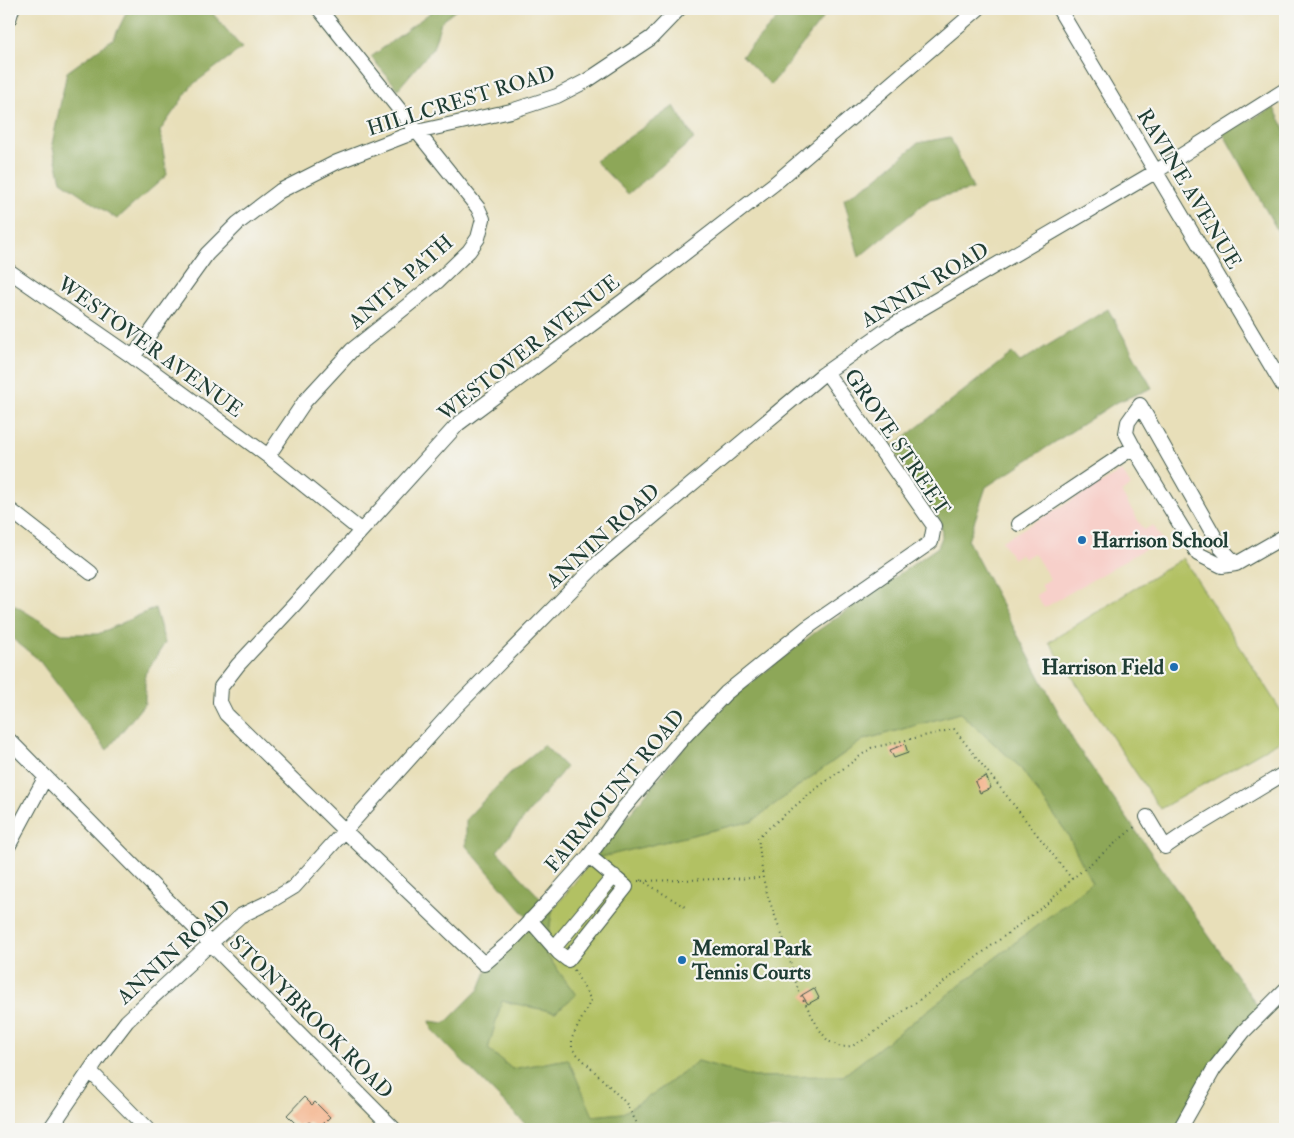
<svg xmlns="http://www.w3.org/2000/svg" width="1294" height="1138" viewBox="0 0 1294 1138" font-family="'IM FELL Double Pica',serif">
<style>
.built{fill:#f7d0ca}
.green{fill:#b2c163;stroke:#687f4c}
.forest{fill:#8da759;stroke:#567246}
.building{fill:#f4ac80}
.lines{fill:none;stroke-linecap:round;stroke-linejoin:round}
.minor-casing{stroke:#3d5548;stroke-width:16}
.path{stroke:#3d5548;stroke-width:2;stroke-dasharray:1 4;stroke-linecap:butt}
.minor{stroke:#fff;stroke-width:14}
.poi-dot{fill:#1f6fb2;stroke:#f6f6f2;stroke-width:2}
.labels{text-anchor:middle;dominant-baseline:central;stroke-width:4.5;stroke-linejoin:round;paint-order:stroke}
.street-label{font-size:21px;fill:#1f3d34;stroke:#f6f6f2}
.poi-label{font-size:21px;font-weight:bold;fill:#1f3d34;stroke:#f6f6f2;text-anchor:start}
</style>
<rect width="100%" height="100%" fill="#f6f6f2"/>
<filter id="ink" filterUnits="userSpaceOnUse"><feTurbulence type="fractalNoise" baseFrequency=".02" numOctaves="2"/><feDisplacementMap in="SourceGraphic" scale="10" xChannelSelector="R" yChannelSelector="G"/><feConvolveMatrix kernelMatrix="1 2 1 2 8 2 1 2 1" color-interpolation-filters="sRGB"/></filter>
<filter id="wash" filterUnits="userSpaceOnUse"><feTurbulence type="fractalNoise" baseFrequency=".0096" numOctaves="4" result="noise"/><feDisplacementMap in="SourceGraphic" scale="20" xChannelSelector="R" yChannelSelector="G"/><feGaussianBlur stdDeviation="1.12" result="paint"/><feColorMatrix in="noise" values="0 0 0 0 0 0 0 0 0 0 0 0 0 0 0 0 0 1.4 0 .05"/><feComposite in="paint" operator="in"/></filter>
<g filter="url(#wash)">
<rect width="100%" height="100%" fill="#e8dfb9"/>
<path class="built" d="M1122,471L1131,486L1121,492L1144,530L1153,525L1162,539L1044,608L1036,595L1044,590L1041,585L1050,579L1034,553L1024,559L1021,554L1013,559L1002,541Z"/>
<path class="green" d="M1183,558L1285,717V738L1160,809L1049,642Z
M960,713L1019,766L1067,833L1092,883L843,1076L754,1077L698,1061L659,1090L623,1113L592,1116L568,1059L512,1069L488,1049L502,1001L555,1012L576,995L546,954L552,911L593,859L734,825L751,822L800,785L863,740Z"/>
<path class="forest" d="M128,9H209L242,48L192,85L160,131L167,175L117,219L61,181L52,144L67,72L114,38Z
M431,9H457L441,22L433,48L398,89L371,57L431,12Z
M786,9H834L826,14L771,85L742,56Z
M674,106L694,139L628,194L595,161Z
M1274,108L1285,129V244L1223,133Z
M950,137L973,189L930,199L859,257L844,199L873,181L918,143Z
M1108,309L1152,388L1115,403L986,487L968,541L1074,742L1259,1008L1182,1129H530L432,1030L430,1021L445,1023L479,989L487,969L529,919L466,846V819L509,774L544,745L566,767L497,851L552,911L546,954L576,995L555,1012L502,1001L488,1049L512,1069L568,1059L593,1116L623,1113L659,1090L698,1061L754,1077L843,1076L1092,883L1067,833L1019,766L960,713L863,740L800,785L751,822L734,825L593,859L690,740L733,697L813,634L938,547L942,537L941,523L892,447L1012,353L1020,362Z
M9,602L62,634H98L155,608L165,643L145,674V703L107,750L38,659L9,636Z"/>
<g id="blocks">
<path class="building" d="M905,744L908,753L894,758L890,750Z
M986,776L991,788L980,793L975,782Z
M814,988L819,998L808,1004L802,995Z
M304,1097L312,1105L315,1102L330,1117L318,1129L309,1122L304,1127L300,1123L298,1126L287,1115Z"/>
</g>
</g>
<g filter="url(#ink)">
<use href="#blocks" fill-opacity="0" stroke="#3d5548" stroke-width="1"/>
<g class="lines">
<defs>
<path id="minor" d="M1059,9L1285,389
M9,19L12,9
M9,271L133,357L268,456L360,530
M133,357L207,254L238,223L280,191L337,162L412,133L511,111L557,96L588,80L651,38L679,9
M826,372L934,526L931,542L808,627L726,693L682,739L623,809L589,856L548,902L513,939L484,964L345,831L226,714L220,702L221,687L238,665L294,605L458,424L623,301L774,184L978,9
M268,456L305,401L352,350L438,281L469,251L478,238L483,219L478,208L319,9
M9,509L91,573
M1019,524L1134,447
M1236,564L1221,548L1140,405L1128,422L1126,433L1136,452L1198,554L1222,566L1236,564L1285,536
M9,740L394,1129
M1147,817L1165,847L1187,832L1285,773
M9,845L45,778
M530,920L559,953L568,960L626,887L589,856
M554,948L614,876
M90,1071L147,1129
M50,1129L97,1060L127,1021L240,916L269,902L294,887L455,708L600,561L822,375L892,326L1155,172L1285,90
M1180,1129L1214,1069L1244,1031L1285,990"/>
</defs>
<use href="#minor" class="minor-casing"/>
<path class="path" d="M1072,879L954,729L871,748L813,791L758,837L763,878L768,897L785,943L798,990L819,1029L828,1041L841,1047L852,1046L862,1041L940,985L1049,902L1072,879L1137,825
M641,880L685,907
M638,881L763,878
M574,970L591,1000L572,1038V1049L626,1103L640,1129"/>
<use href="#minor" class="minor"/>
</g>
</g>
<g class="poi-dot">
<circle cx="1082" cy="540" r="5"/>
<circle cx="1174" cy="667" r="5"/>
<circle cx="682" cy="960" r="5"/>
</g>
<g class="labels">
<g class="street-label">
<text transform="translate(461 101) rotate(-17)">HILLCREST ROAD</text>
<text transform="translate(1189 189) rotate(59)">RAVINE AVENUE</text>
<text transform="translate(401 282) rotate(-41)">ANITA PATH</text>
<text transform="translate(925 285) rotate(-31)">ANNIN ROAD</text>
<text transform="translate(150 347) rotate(36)">WESTOVER AVENUE</text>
<text transform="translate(529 348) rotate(-38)">WESTOVER AVENUE</text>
<text transform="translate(897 442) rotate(56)">GROVE STREET</text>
<text transform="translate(603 536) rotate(-42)">ANNIN ROAD</text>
<text transform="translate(615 791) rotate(-50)">FAIRMOUNT ROAD</text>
<text transform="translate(174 952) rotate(-42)">ANNIN ROAD</text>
<text transform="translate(311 1017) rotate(45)">STONYBROOK ROAD</text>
</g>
<g class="poi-label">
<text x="1092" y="540">Harrison School</text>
<text x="1164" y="667" text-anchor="end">Harrison Field</text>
<text x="692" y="948">Memoral Park<tspan x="692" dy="24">Tennis Courts</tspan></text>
</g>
</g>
<rect width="1294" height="1138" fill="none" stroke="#f6f6f2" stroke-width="30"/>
</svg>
